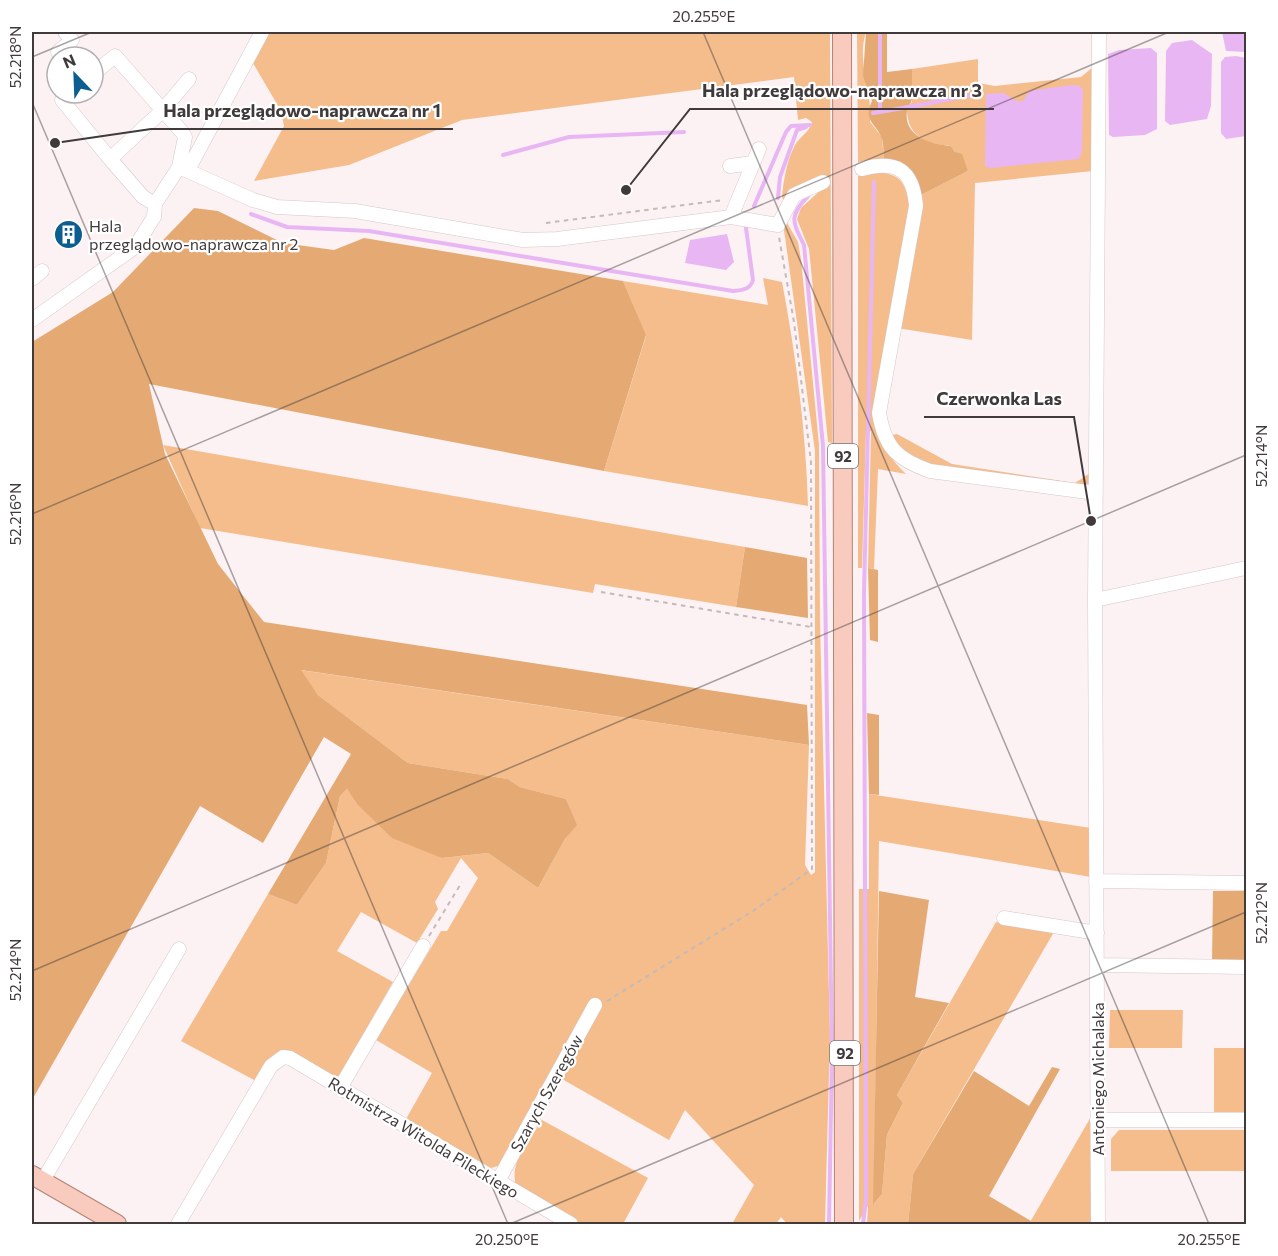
<svg xmlns="http://www.w3.org/2000/svg" width="1278" height="1256" viewBox="0 0 1278 1256" font-family="Commissioner,sans-serif">
<style>
.green{fill:#f4bd8b}
.forest{fill:#e5aa73}
.water{fill:#e9b6f4}
.lines{fill:none;stroke-linecap:round;stroke-linejoin:round}
.stream{stroke:#e9b6f4;stroke-width:4}
.minor-casing{stroke:#d4c7c8;stroke-width:15}
.major-casing{stroke:#b58274;stroke-width:20}
.path{stroke:#c3babb;stroke-width:2;stroke-dasharray:4.5 4.5;stroke-linecap:butt}
.minor{stroke:#fff;stroke-width:14}
.major{stroke:#f8cbbe;stroke-width:18}
.ticks{fill:none;stroke:#403a3b;stroke-width:1.5;stroke-opacity:0.45}
.labels{text-anchor:middle;dominant-baseline:central;stroke-width:4.5;stroke-linejoin:round;paint-order:stroke}
.shield{fill:#fff;stroke:#797576;stroke-width:1.5}
.shield-label{font-size:15px;font-weight:bold;fill:#403a3b}
.poi-label{font-size:16px;fill:#403a3b;stroke:#fff;text-anchor:start}
.street-label{font-size:16px;fill:#403a3b;stroke:#fff}
.leader{fill:none;stroke:#403a3b;stroke-width:2}
.callout-dot{fill:#403a3b;stroke:#fff;stroke-width:2}
.callout-label{font-size:18px;text-anchor:middle;font-weight:bold;fill:#403a3b;stroke:#fff;stroke-width:4.5;stroke-linejoin:round;paint-order:stroke}
.neatline{fill:none;stroke:#403a3b;stroke-width:2}
.ticks-label{font-size:15px;text-anchor:middle;fill:#403a3b}
</style>
<rect width="100%" height="100%" fill="#fdf2f3"/>
<path class="green" d="M267,32H830L832,443L828,442L809,249L797,219L801,208L824,187L785,200L782,198C783,182 787,160 795,145C800,136 809,133 812,122L806,118L798,120L794,77L462,120L349,165L254,181L284,126L281,111L250,58Z
M857,32H866C856,62 873,91 870,122L882,137L884,159L858,165Z
M978,59V83L995,86L1081,77L1093,67V171L975,183L972,340L897,328L921,195L968,171L951,146C927,144 907,137 907,109L912,102V69Z
M873,171C902,175 903,179 911,207L874,417C877,441 889,457 906,474L878,469L874,569L868,568L871,431H866L862,568H858V176Z
M786,221L798,242L801,259L819,445L820,621L830,1036L825,1224H787L781,1217L776,1224H732L754,1185L685,1110L669,1140L562,1079L501,1165L491,1168L406,1119L432,1073L376,1040L441,931H447L478,878L461,858L435,902L438,909L417,943L361,912L337,951L393,982L340,1075L333,1078L294,1055L258,1082L181,1041L268,894L297,905L326,863L340,796L347,789L356,803L442,858L488,853L538,888L565,839L576,825L566,799L520,787L508,779L408,763L318,695L300,670L809,745L805,865L811,875L815,872V451L785,237L783,224Z
M763,278L782,282C796,356 806,431 808,506L604,471L646,336L623,281L768,305Z
M897,434L952,464L1075,483L1090,473L1091,482L1082,487L963,472L916,461L887,436Z
M163,445L745,547L736,607L595,584L593,593L200,528Z
M869,794L1091,828V877L879,841L874,1204L882,1194L887,1135L903,1103L897,1095L996,922L1054,932L913,1174L908,1224H867L868,1206L859,1221V889H869Z
M1110,1010H1183L1182,1048H1109Z
M1214,1048H1246V1112H1214Z
M1092,1115L1093,1224H1029Z
M542,1120L648,1178L623,1224H582L517,1188C507,1164 530,1140 542,1120Z
M1119,1130H1246V1171H1111V1139Z"/>
<path class="forest" d="M866,32H887V72L912,69C912,78 912,88 912,98C912,103 908,106 907,111C903,137 932,144 951,146L955,152L962,154L968,171L921,195C912,171 910,164 884,159C883,153 884,145 882,139C877,123 862,122 872,101L863,76Z
M194,208L218,211L283,243L334,250L364,238L623,281L646,335L604,471L149,384L165,454L218,564L264,622L807,705L809,745L301,670L318,695L408,763L508,779L520,787L566,799L577,825L565,839L538,888L488,853L442,858L392,838L356,803L347,789L340,796L326,863L297,905L268,894L351,754L324,737L263,843L200,806L32,1100V342L113,292Z
M745,547L807,558L808,618L736,607Z
M868,568L878,570V642L870,640Z
M867,713L879,715V795L869,794Z
M879,891L929,900L915,997L949,1003L897,1095L903,1103L887,1135L882,1194L873,1205Z
M1213,891H1246V960L1212,961Z
M1052,1067L1060,1069L989,1196L1031,1221L1029,1224H908L913,1174L974,1071L1029,1106Z"/>
<path class="water" d="M1222,32H1246V52L1226,51Z
M1192,40L1212,54L1211,106L1207,119L1170,125L1165,121L1166,51L1172,43Z
M1151,48L1157,53V129L1145,135L1113,137L1109,135L1108,54L1119,50Z
M1236,56L1246,58V136L1226,139L1221,133V62L1225,57Z
M1072,85L1080,86L1083,90L1082,151L1079,159L990,168L985,166L986,94L1004,93L1016,101H1023L1029,91Z
M727,234L734,262L726,270L685,263L690,240Z"/>
<g class="lines">
<path class="stream" d="M880,32V112
M873,113C906,108 939,101 972,95
M503,155L569,137L684,132
M808,196C788,217 793,222 804,245L823,446L832,1054L829,1224
M778,198L780,177L797,130L806,127
M754,206L786,132L791,126L810,125
M251,214L287,227L369,231L733,291C742,290 750,290 753,280L746,228
M863,1224L866,1199L864,592L874,182"/>
<defs>
<path id="minor" d="M61,57L58,52L72,40L65,32
M70,93L62,100L110,159L162,111L189,79
M110,159L143,197L155,204
M730,166L753,163
M179,167L253,200L277,207L355,211L523,240L557,239L731,217L778,225L794,195L823,182
M862,169C896,160 913,169 916,206L879,413C885,448 897,459 930,471L1095,493
M188,170L262,32
M731,217L759,149
M32,279L42,271
M32,320L135,247L154,217L155,204L179,167L185,137L182,132L115,56L93,74
M1095,600L1246,568
M1096,881L1246,883
M1004,918L1097,933
M1097,965L1246,967
M340,1088L423,946
M1097,1120H1246
M498,1181L595,1005
M42,1182L179,949
M178,1224L271,1066L283,1057L290,1058L571,1224
M1098,1224L1095,600L1099,32"/>
<path id="major" d="M842,32L844,1224
M32,1175L117,1224"/>
</defs>
<use href="#minor" class="minor-casing"/>
<use href="#major" class="major-casing"/>
<path class="path" d="M546,223L723,200
M601,592L811,627
M429,936L462,882
M607,1001L753,911L812,869L811,462L794,322L779,237"/>
<use href="#minor" class="minor"/>
<use href="#major" class="major"/>
</g>
<path class="ticks" d="M703,32L1209,1224M32,57L92,32M32,102L508,1224M32,514L1169,32M32,971L1246,455M510,1224L1246,912"/>
<defs>
<symbol id="building-disc" viewBox="-11 -11 22 22"><circle r="9.5" fill="#0c5d90" stroke="#fff"/><path d="M-4-6H4V6H1V3H-1V6H-4ZM-2.5-4.3h1.7v1.8h-1.7ZM.8-4.3h1.7v1.8H.8ZM-2.5-1h1.7V.8h-1.7ZM.8-1h1.7V.8H.8Z" fill="#fff"/></symbol>
</defs>
<g fill-rule="evenodd">
<use href="#building-disc" x="52" y="218" width="33" height="33"/>
</g>
<g class="labels">
<g class="shield">
<rect x="828" y="444" width="30" height="24" rx="4.5"/>
<rect x="830" y="1041" width="30" height="24" rx="4.5"/>
</g>
<g class="shield-label">
<text x="843" y="456">92</text>
<text x="845" y="1053">92</text>
</g>
<g class="poi-label">
<text x="89" y="225">Hala<tspan x="89" dy="18">przeglądowo-naprawcza nr 2</tspan></text>
</g>
<g class="street-label">
<text transform="translate(1097 1079) rotate(-90)">Antoniego Michalaka</text>
<text transform="translate(546 1093) rotate(-61)">Szarych Szeregów</text>
<text transform="translate(424 1137) rotate(31)">Rotmistrza Witolda Pileckiego</text>
</g>
</g>
<path class="leader" d="M626 190L690 109H994M55 143L151 129H453M1091 521L1074 417H924"/>
<g class="callout-dot">
<circle cx="626" cy="190" r="6"/>
<circle cx="55" cy="143" r="6"/>
<circle cx="1091" cy="521" r="6"/>
</g>
<g class="callout-label">
<text x="842" y="97">Hala przeglądowo-naprawcza nr 3</text>
<text x="302" y="117">Hala przeglądowo-naprawcza nr 1</text>
<text x="999" y="405">Czerwonka Las</text>
</g>
<rect width="1278" height="1256" fill="none" stroke="#ffffff" stroke-width="66"/>
<g transform="translate(75 75) rotate(337)"><circle r="28" fill="#ffffff" stroke="#b3b0b1" stroke-width="1.5"/>
<path d="M0-4.5L10 22L0 15L-10 22Z" fill="#0c5d90"/>
<text y="-9" font-size="16" font-weight="bold" text-anchor="middle" fill="#403a3b">N</text>
</g>
<rect x="33" y="33" width="1212" height="1190" class="neatline"/>
<g class="ticks-label">
<text x="704" y="22">20.255°E</text>
<text transform="translate(16 57) rotate(-90)" y="5">52.218°N</text>
<text transform="translate(1262 456) rotate(-90)" y="5">52.214°N</text>
<text transform="translate(16 514) rotate(-90)" y="5">52.216°N</text>
<text transform="translate(1262 913) rotate(-90)" y="5">52.212°N</text>
<text transform="translate(16 970) rotate(-90)" y="5">52.214°N</text>
<text x="507" y="1245">20.250°E</text>
<text x="1209" y="1245">20.255°E</text>
</g>
</svg>
